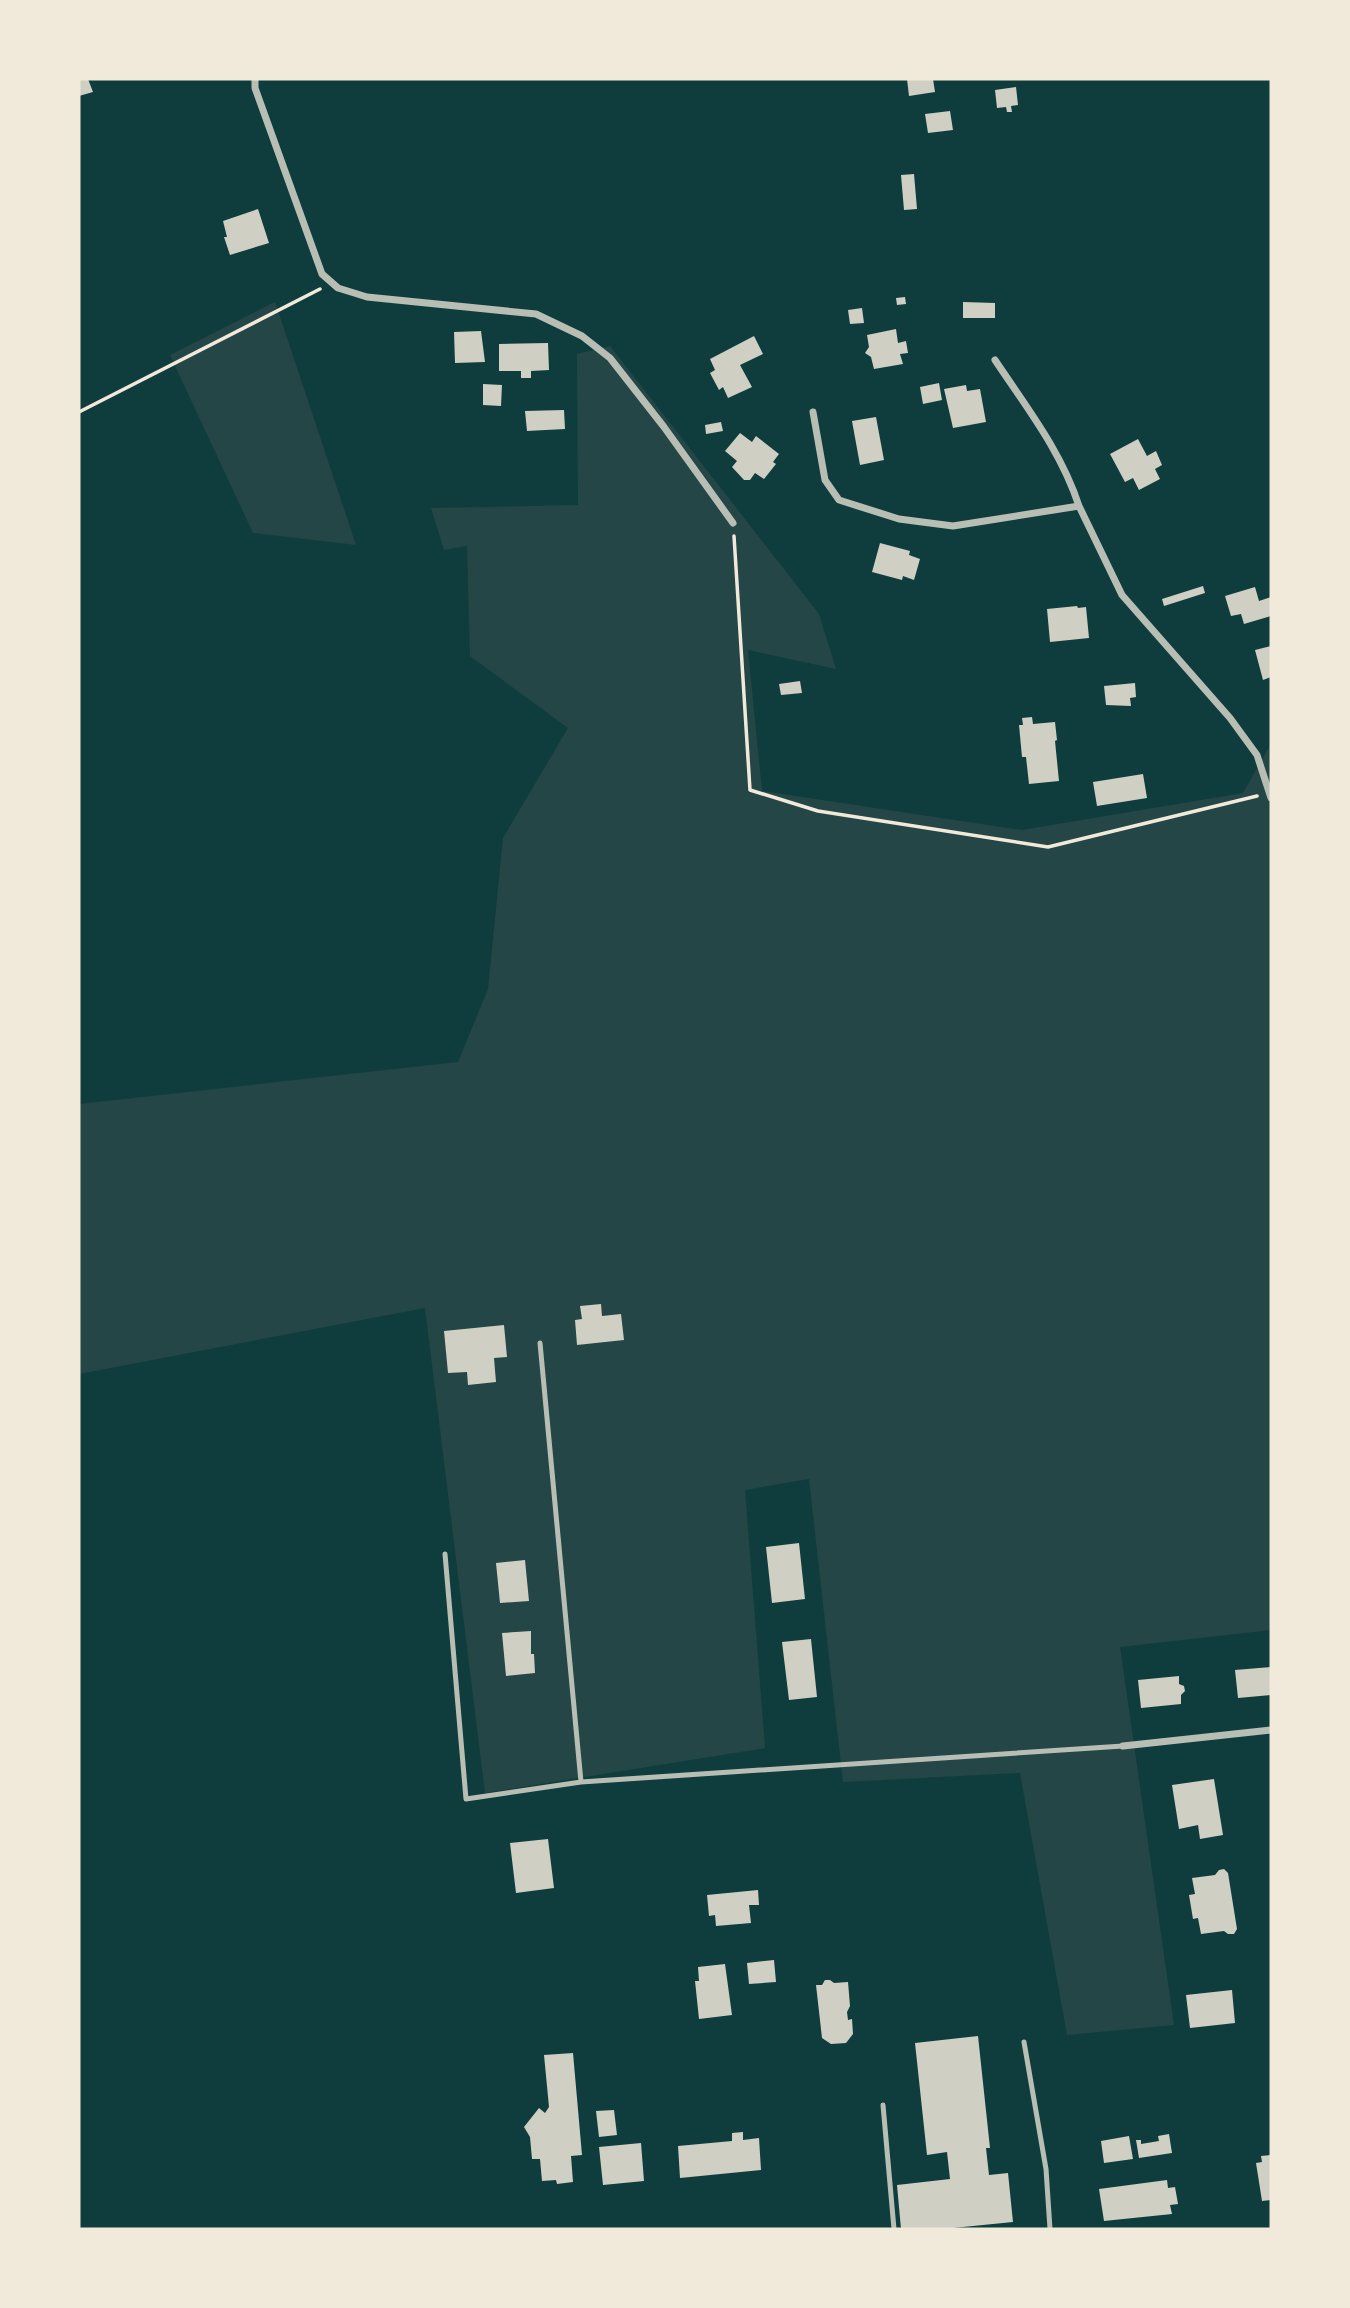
<svg xmlns="http://www.w3.org/2000/svg" width="1350" height="2308" viewBox="0 0 1350 2308" font-family="Rubik,sans-serif">
<style>
.green{fill:#244646}
.building{fill:#cfcfc3}
.lines{fill:none;stroke-linecap:round;stroke-linejoin:round}
.path{stroke:#f1e9da;stroke-width:3.5}
.service{stroke:#b8beb3;stroke-width:5}
.minor{stroke:#b8beb3;stroke-width:7}
</style>
<rect width="100%" height="100%" fill="#0f3d3e"/>
<path class="green" d="M275,302L356,545L253,533L170,355Z
M610,346L819,614L836,669L748,650L762,791L1022,830L1243,793L1269,747L1271,746V1630L1120,1647L1174,2025L1067,2035L1020,1773L843,1782L809,1479L745,1490L765,1748L485,1793L425,1308L79,1374V1104L458,1062L488,989L503,838L568,728L470,656L467,546L444,550L431,508L578,505L577,354Z"/>
<path class="building" d="M79,79H88L93,92L79,96Z
M907,79H933L935,92L909,96Z
M1016,87L1018,105L1011,106L1012,112H1007L1006,107L997,108L995,90Z
M950,111L953,130L928,133L925,114Z
M914,174L917,209L904,210L901,175Z
M258,209L269,243L230,255L224,237H227L223,221Z
M905,297L906,304L897,305L896,298Z
M963,302L995,303V318H963Z
M862,308L864,323L850,324L848,310Z
M896,329L898,343L906,341L908,353L900,354L903,364L874,369L871,357L865,353L869,347L867,335Z
M481,331L485,362L455,363L454,332Z
M754,336L763,354L740,365L752,387L728,398L723,387L719,390L710,373L715,370L710,359Z
M548,343L549,370L531,371V378H521V371H499V344Z
M939,383L942,400L923,404L920,387Z
M483,384L502,385L501,406L483,405Z
M966,385L967,391L980,389L986,422L953,428L944,389Z
M564,410L565,429L527,431L525,411Z
M876,417L884,460L860,465L852,421Z
M721,422L723,431L706,434L705,425Z
M740,433L752,442L756,436L779,454L773,462L776,464L764,479L755,473L750,480H744L732,467L737,461L725,451Z
M1138,439L1147,456L1156,451L1162,465L1155,469L1160,479L1139,490L1133,478L1125,482L1110,454Z
M880,543L910,551L909,555L920,559L914,580L903,576L902,580L872,572Z
M1203,586L1205,593L1164,606L1162,599Z
M1255,587L1259,601L1271,597V616L1244,624L1241,614L1231,616L1225,596Z
M1077,606L1078,608L1086,607L1089,638L1050,642L1047,609Z
M1271,646V677L1263,680L1255,650Z
M800,681L802,693L781,695L779,684Z
M1135,683L1136,697L1130,698L1131,706L1106,705L1104,686Z
M1032,717L1033,724L1055,722L1057,740L1055,741L1059,781L1029,784L1026,757H1022L1019,725H1023L1022,718Z
M1143,774L1147,798L1097,806L1093,782Z
M601,1304L602,1316L621,1314L624,1340L577,1345L575,1320L582,1319L580,1306Z
M504,1325L507,1357L494,1358L496,1382L468,1385L467,1372L448,1373L444,1331Z
M799,1543L805,1599L772,1603L766,1547Z
M525,1560L529,1601L500,1603L496,1563Z
M531,1631V1654H534L535,1673L506,1676L502,1633Z
M811,1639L817,1697L789,1700L782,1642Z
M1271,1667V1695L1238,1698L1235,1670Z
M1179,1676V1684L1184,1686L1185,1691L1181,1695V1704L1141,1708L1138,1680Z
M1214,1779L1223,1835L1200,1839L1198,1825L1179,1829L1172,1785Z
M548,1839L554,1888L516,1893L510,1843Z
M1224,1869L1228,1873L1237,1929L1234,1934H1228L1224,1931L1201,1934L1198,1918L1193,1919L1189,1895L1195,1894L1192,1878L1215,1875L1219,1870Z
M758,1890L759,1905H749L751,1923L716,1926L715,1915L709,1916L707,1895Z
M774,1960L776,1982L749,1984L747,1963Z
M725,1964L732,2015L699,2019L695,1981H699L698,1967Z
M825,1980H830L834,1983L848,1982L850,2006L847,2012L848,2020L852,2019L853,2034L846,2043L831,2044L822,2038L816,1985H822Z
M1232,1990L1235,2023L1190,2028L1186,1995Z
M978,2036L990,2148H986L989,2175L1008,2173L1013,2222L943,2229H901L897,2185L950,2179L947,2152L927,2155L915,2043Z
M573,2053L582,2155L571,2156L573,2182L557,2184L556,2180L542,2181L540,2159H532L530,2137L524,2127L539,2108L545,2113L549,2107L544,2055Z
M614,2110L617,2135L599,2137L596,2111Z
M743,2132V2140L759,2138L761,2170L680,2178L678,2146L732,2141V2133Z
M1169,2134L1172,2153L1139,2158L1136,2140H1141V2144L1159,2141L1158,2136Z
M1129,2136L1133,2159L1104,2163L1101,2141Z
M641,2143L644,2181L603,2185L599,2147Z
M1271,2155V2200L1262,2201L1256,2163L1262,2162L1261,2156Z
M1167,2180L1168,2188L1175,2187L1178,2204L1170,2205L1172,2214L1104,2221L1099,2189Z"/>
<g class="lines">
<path class="path" d="M79,412L320,289
M734,536L750,790L818,811L1048,847L1257,796"/>
<path class="service" d="M540,1343L581,1782L1123,1746
M445,1554L466,1799L581,1782
M1024,2042L1046,2169L1050,2229
M883,2105L894,2229"/>
<path class="minor" d="M255,79V88L322,274L338,288L367,297L536,314L582,336L610,358L664,427L733,523
M995,360C1027,408 1061,451 1079,506
M813,412L825,480L839,500L899,519L953,526L1079,506L1122,595L1230,718L1257,755L1271,798
M1123,1746L1271,1730"/>
</g>
<rect width="1350" height="2308" fill="none" stroke="#f1e9da" stroke-width="161"/>
</svg>
